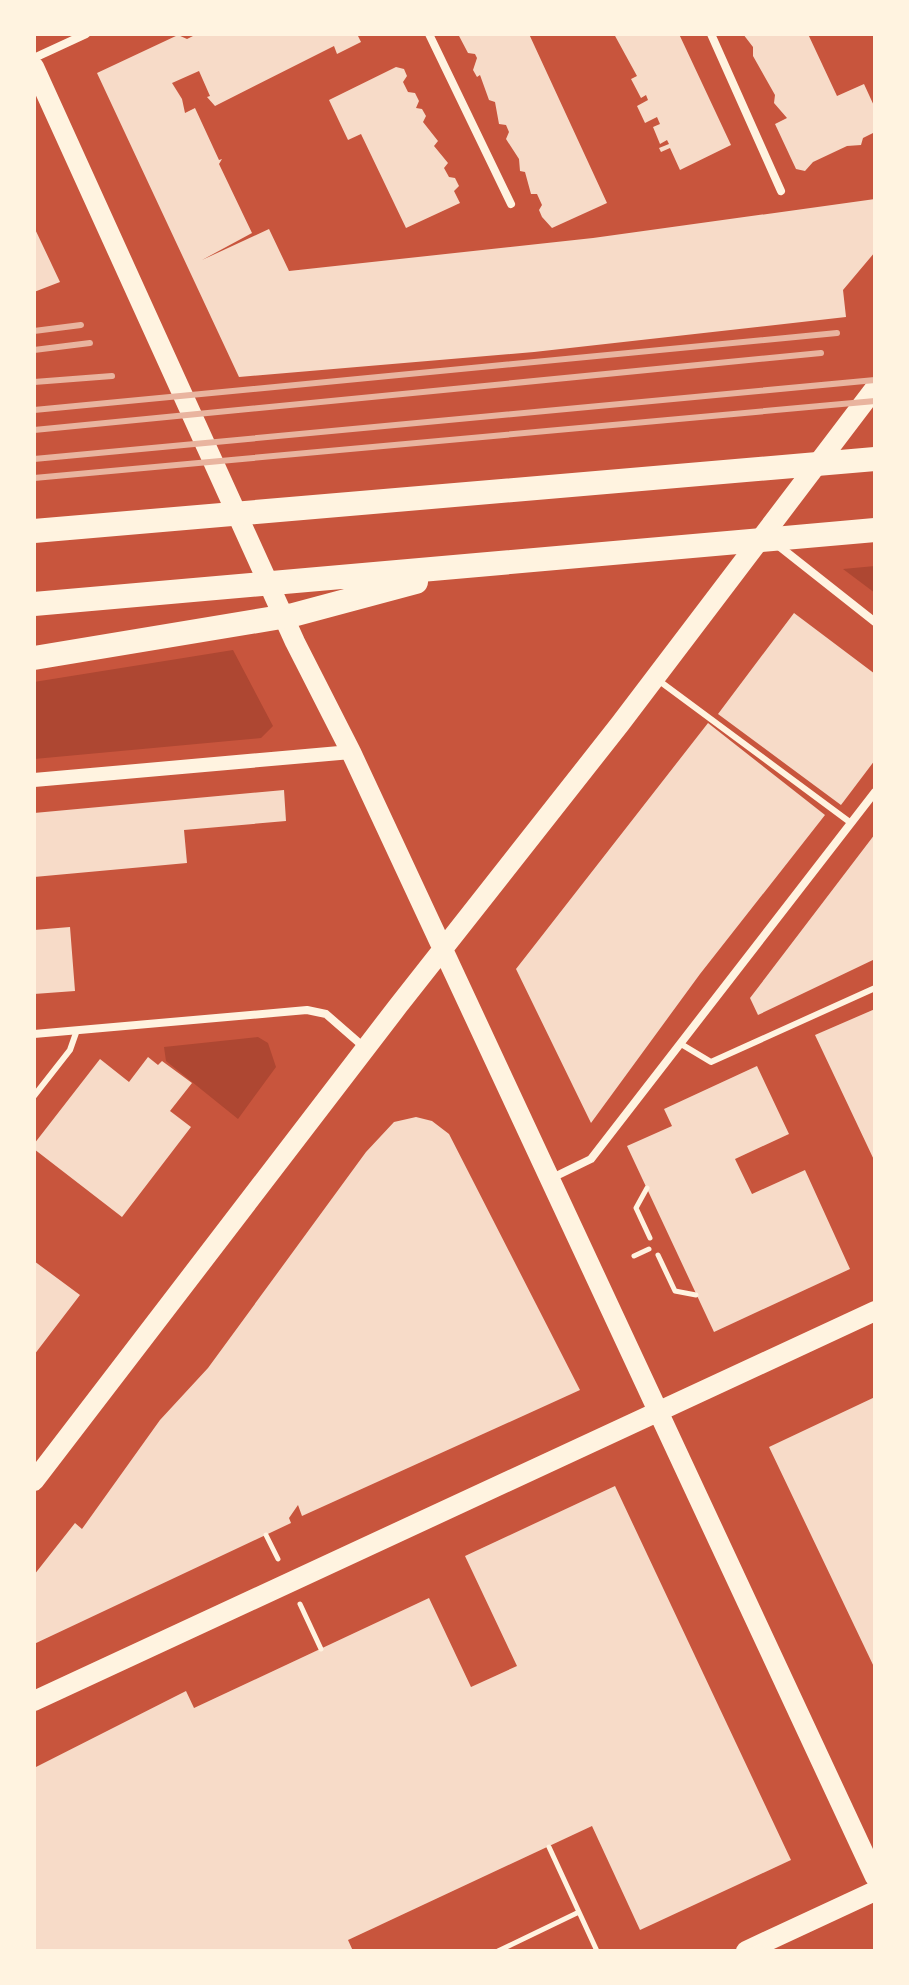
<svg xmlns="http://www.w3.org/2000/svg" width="909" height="1985" viewBox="0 0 909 1985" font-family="Arial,sans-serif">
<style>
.green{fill:#ae4732}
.building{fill:#f7dbc8}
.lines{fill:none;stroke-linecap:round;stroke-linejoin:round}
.path{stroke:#fff3e0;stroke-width:5}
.service{stroke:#fff3e0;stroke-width:6}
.minor{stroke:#fff3e0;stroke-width:8}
.tertiary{stroke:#fff3e0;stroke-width:14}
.primary{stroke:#fff3e0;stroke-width:20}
.motorway{stroke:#fff3e0;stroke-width:24}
.rail{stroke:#e9b49f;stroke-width:6}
</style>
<rect width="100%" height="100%" fill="#c8553d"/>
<path class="green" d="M875,566V593L843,569Z
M233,650L273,726L261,738L34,759V682Z
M258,1037L268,1043L276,1067L238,1119L166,1061L164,1047Z"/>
<path class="building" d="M197,34H357L361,42L337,54L334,46L215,106L207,97L210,96L199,71L172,83L182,99L185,113L195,108L219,160L222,159L219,164L252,233L202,260L269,229L289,271L593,238L875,199V252L843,290L846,317L534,352L239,377L97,73L178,35L187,39Z
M458,34H529L607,203L552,228L542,217L539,210L542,205L537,194H531L525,172L520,171L519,159L506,139L509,132L506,125L499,124L495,102L489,100L480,75L477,77L473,70L477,58L475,54L468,53Z
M614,34H679L731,145L680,170L670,148L661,152L659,148L669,144L667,140L660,144L653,127L660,124L657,117L645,123L637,106L648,100L646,95L641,98L631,79L637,76Z
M743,34H808L837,96L864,84L875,108V132L863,138L861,145L847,146L813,162L805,171L796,169L775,124L787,118L774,103L775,95L753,56V47Z
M396,67L404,69L407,76L403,82L408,92L415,93L419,101L416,108L422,109L426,116L423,122L438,141L434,146L448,163L444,168L449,177L455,178L459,186L454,191L460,203L406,228L361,134L348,140L329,100Z
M34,227L60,282L34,292Z
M794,613L875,674V760L841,805L718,714Z
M708,723L825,815L700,974L591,1123L516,969Z
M284,790L286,821L184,830L187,863L34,877V813Z
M875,834V959L758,1015L750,998Z
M70,927L75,991L34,994V930Z
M875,1009V1162L815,1035Z
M148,1057L158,1065L162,1061L192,1083L170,1111L191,1127L122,1217L34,1149V1144L100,1059L129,1082Z
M757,1066L789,1134L735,1159L752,1194L805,1170L850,1269L714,1332L627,1146L672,1126L664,1109Z
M416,1117L432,1121L449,1134L580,1390L302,1516L298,1505L289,1518L291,1523L34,1644V1575L75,1523L82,1529L160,1420L208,1368L366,1152L394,1122Z
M34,1261L80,1295L34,1355Z
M875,1397V1669L769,1447Z
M615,1486L791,1860L640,1930L592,1826L348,1940L353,1951H34V1768L186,1691L194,1708L429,1598L471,1687L517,1666L465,1556Z"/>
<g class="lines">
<path class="path" d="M647,1188L636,1208L650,1238
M658,1255L675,1291L696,1295
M634,1256L649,1249
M266,1535L278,1559
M300,1604L321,1649
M549,1847L597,1951
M498,1951L579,1912"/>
<path class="service" d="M658,680L851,823
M681,1044L711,1062L875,988
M34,1096L70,1050L77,1030"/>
<path class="minor" d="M429,34L511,204
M711,34L781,191
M34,58L86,34
M775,543L875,622
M34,1034L307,1010L326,1014L365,1048
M552,1178L591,1159L875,792"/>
<path class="tertiary" d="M34,780L351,752"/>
<path class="primary" d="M34,67L295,642L351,752L875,1877
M34,1481L398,1006L620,724L875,388
M34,1701L875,1311
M746,1951L875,1891"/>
<path class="motorway" d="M34,531L875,459
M34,604L875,530
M34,658L293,615L416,582"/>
<path class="rail" d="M34,331L81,325
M34,350L90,343
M34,382L112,376
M34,410L837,333
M34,430L821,353
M34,459L875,380
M34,478L875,401"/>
</g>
<rect width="909" height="1985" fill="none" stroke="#fff3e0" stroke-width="72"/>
</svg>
